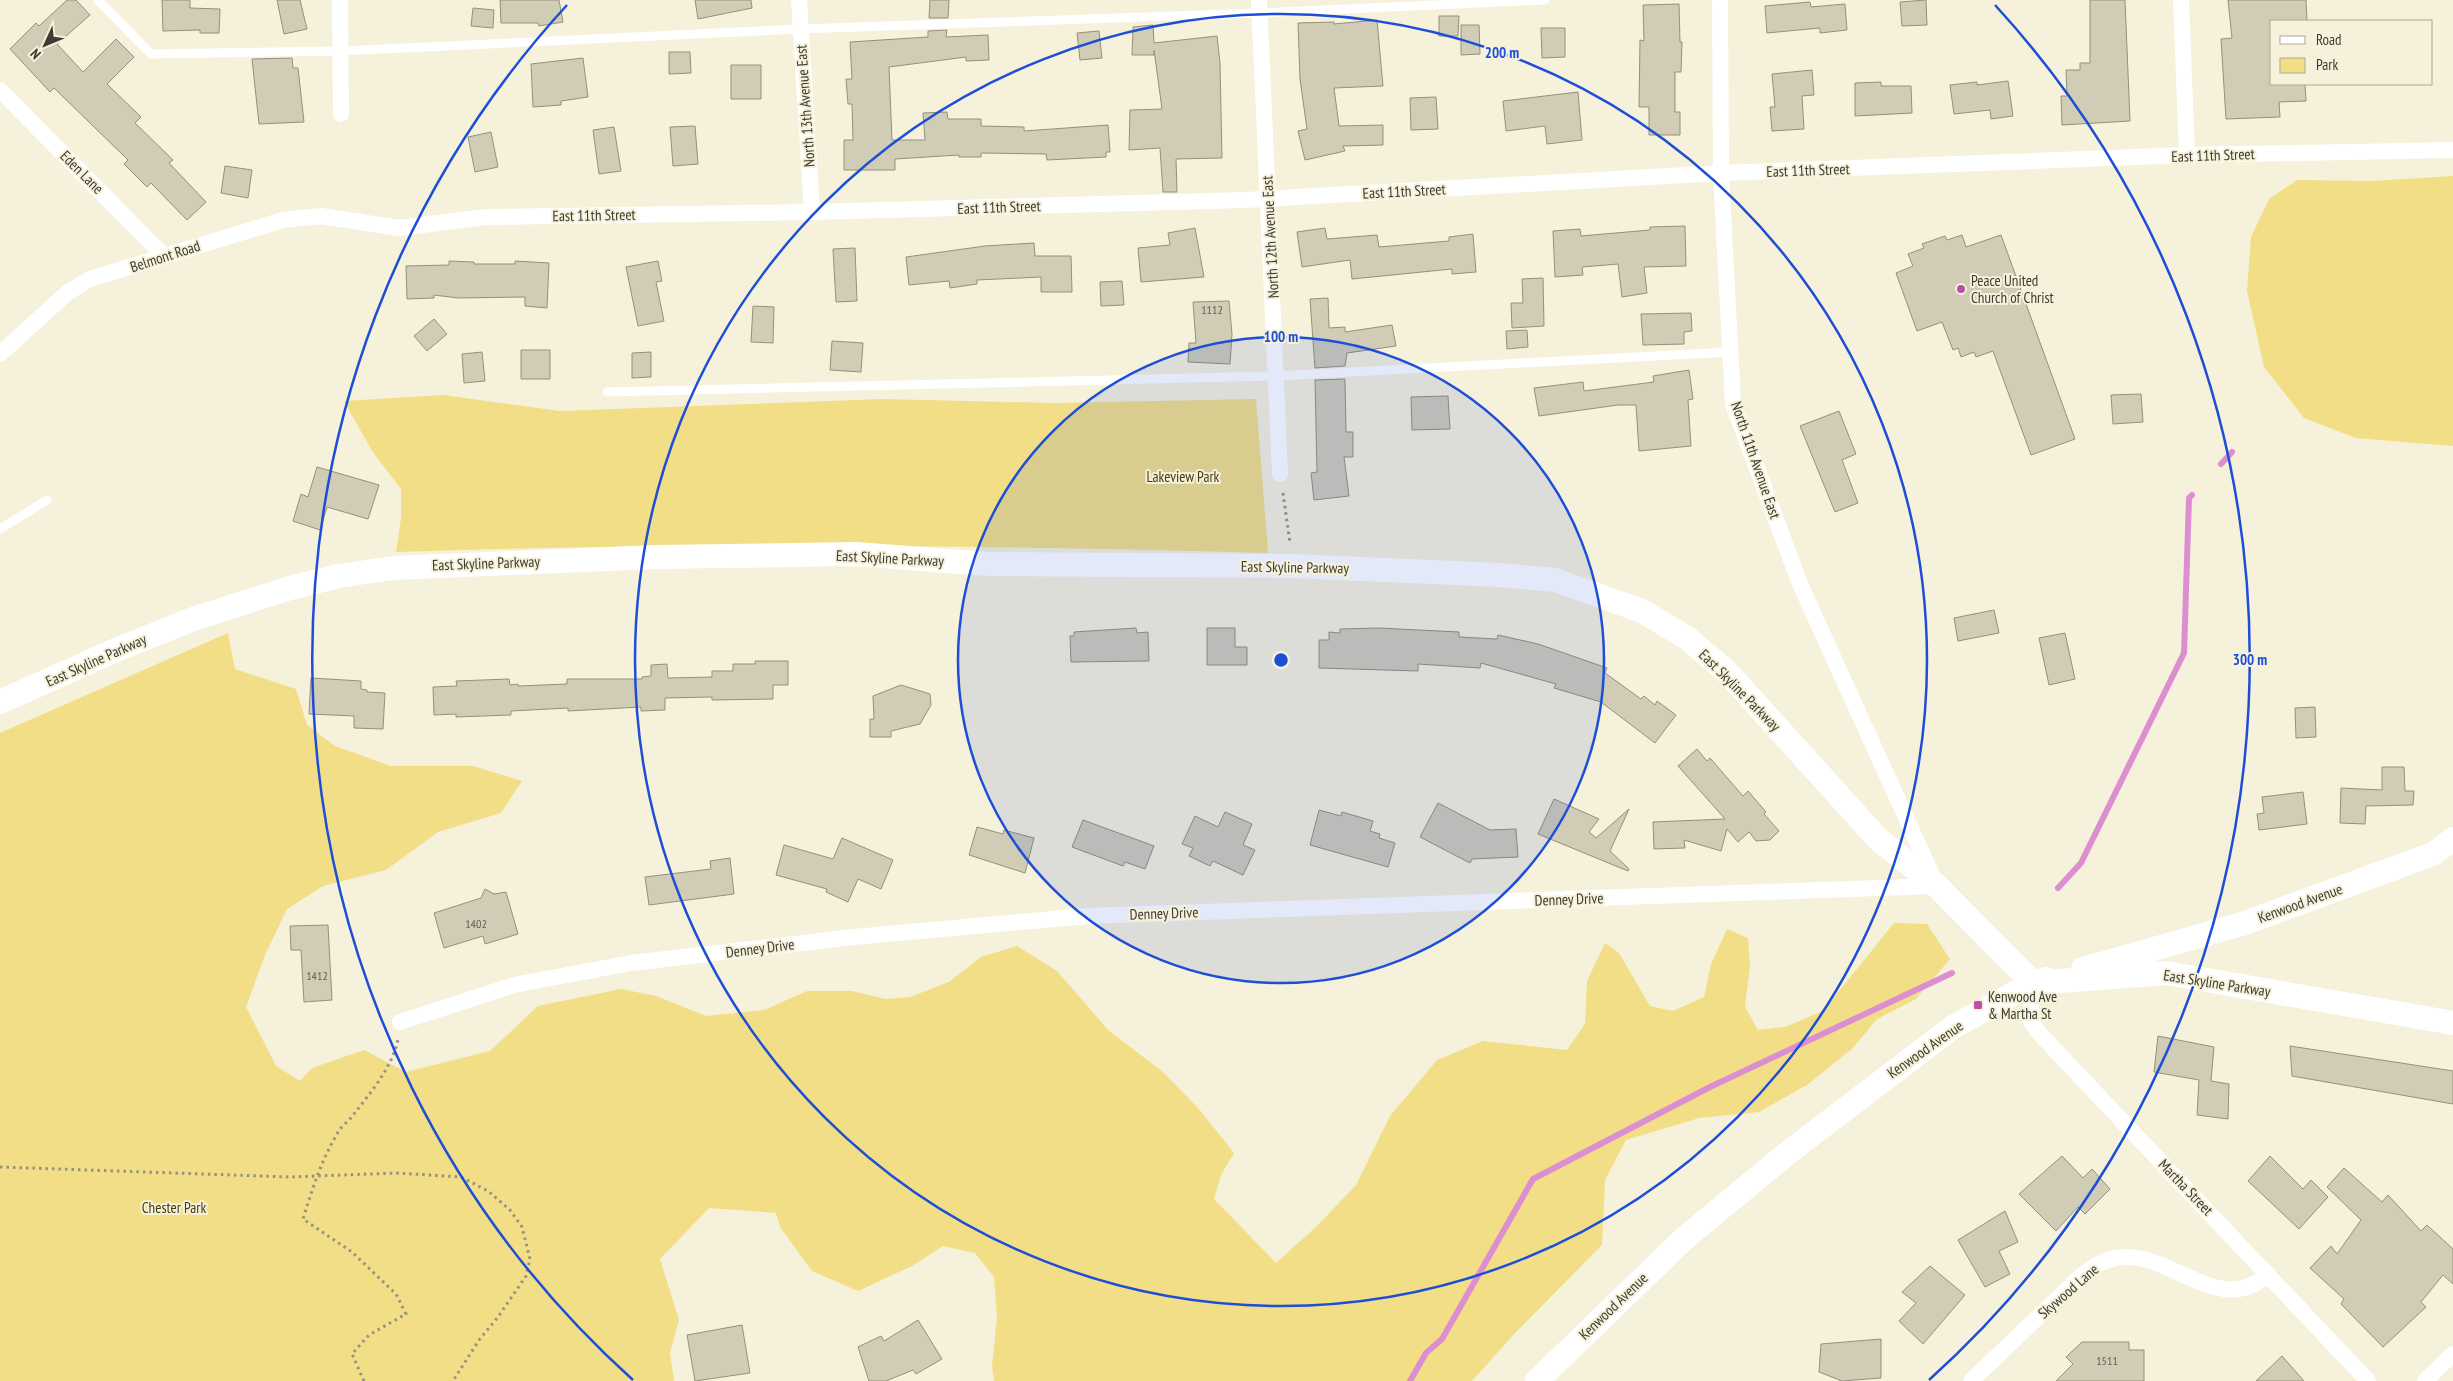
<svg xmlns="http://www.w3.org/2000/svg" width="2453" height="1381" viewBox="0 0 2453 1381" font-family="'PT Sans Narrow',sans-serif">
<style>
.green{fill:#f2de86}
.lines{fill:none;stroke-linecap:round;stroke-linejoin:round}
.stream{stroke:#dd8ed0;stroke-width:6}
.building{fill:#d0ccb5;stroke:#95907b}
.path{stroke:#969283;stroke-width:3;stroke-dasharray:2.5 4;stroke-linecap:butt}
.lane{stroke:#fff;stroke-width:9}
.street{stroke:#fff;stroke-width:16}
.secondary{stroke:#fff;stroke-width:24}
.ring{fill:none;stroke:#1d4ed8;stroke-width:2.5}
.poi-dot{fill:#bb4ead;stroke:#f6f1da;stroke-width:2}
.labels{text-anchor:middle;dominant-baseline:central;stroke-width:4;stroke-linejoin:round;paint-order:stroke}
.number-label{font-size:12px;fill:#625f53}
.street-label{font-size:15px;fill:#3d3b32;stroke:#f6f1da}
.poi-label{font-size:15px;fill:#3d3b32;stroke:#f6f1da;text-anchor:start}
.park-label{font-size:15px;fill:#463d10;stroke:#f6f1da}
.centre{fill:#1d4ed8;stroke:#f6f1da;stroke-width:2.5}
.ring-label{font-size:15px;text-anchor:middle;font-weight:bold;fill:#1d4ed8;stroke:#f6f1da;stroke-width:4;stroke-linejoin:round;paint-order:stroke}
</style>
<rect width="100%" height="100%" fill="#f6f1da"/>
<path class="green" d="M2453,176V446L2356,438L2304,418L2264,367L2247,291L2251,237L2269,199L2297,180L2372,181Z
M443,395L560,411L882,399L1056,403L1256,399L1268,553C978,545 686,542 396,552L401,518V489L372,451L344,401Z
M228,633L235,669L296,689L307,725L335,746L391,766H473L522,781L501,813L438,832L386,870L323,886L287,909L265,955L246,1007L276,1066L300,1081L312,1068L364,1050L406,1072L490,1051L538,1006L621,989L656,996L706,1016L764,1010L807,991H852L886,999L910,997L949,982L981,957L1017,946L1057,971L1108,1030L1163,1072L1199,1109L1234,1153L1221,1175L1214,1199L1276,1263L1318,1225L1356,1185L1390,1116L1437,1060L1483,1041L1567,1050L1585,1024L1587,981L1605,943L1619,953L1650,1006L1673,1011L1704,997L1711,964L1727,929L1748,938L1750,966L1745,1007L1758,1030L1785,1027L1823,1011L1894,923L1927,924L1950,959L1916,999L1877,1019L1853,1048L1807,1085L1759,1112L1699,1118L1626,1140L1605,1180L1602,1245L1516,1332L1472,1381H994L992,1365L997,1317L994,1277L975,1253L943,1246L912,1266L858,1291L812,1271L780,1227L776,1213L709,1208L660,1259L679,1320L670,1353L674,1381H0V733Z"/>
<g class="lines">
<path class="stream" d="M2221,464L2232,452
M2058,888L2081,863L2184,653L2189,498L2192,495
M1410,1381L1426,1353L1442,1339L1533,1179L1710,1087L1952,973"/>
</g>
<path class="building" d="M67,0H76L90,15L57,44L83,72L116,39L134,57L107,84L141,117L135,123L173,160L169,163L206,202L187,220L151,183L147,187L124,164L128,160L54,88L50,92L10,49L36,23L39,26Z
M162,0H190V8L220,9L219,33H200V30L163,31Z
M277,0H300L307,29L284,34Z
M500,0H559L563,22L539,26L538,23H501Z
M695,0H751L752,8L698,19Z
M930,0H949L948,18H929Z
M1926,0L1927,25L1902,26L1900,2Z
M2090,0H2125L2130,121L2062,125L2061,96H2067L2066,70H2080V63H2090Z
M2228,0H2306L2307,21H2272V84H2305L2306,101L2279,102L2280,117L2226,119L2221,39L2232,38Z
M1810,2L1811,7L1845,4L1847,30L1820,33V28L1767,33L1765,6Z
M1679,4L1680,42H1682L1681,72H1675V112H1680V135H1649V107H1639L1640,40L1644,41L1643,5Z
M473,8L494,10L493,28L471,26Z
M1439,16H1459L1458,36H1439Z
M1377,20L1383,86L1334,88L1339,126L1383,125V145L1343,146L1345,151L1305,160L1298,131L1307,129L1300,79L1298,23L1334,22V24Z
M1153,25L1154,43L1217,36L1220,63L1222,158L1176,159L1177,192H1163L1160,148L1129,150L1130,110L1162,109L1154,50V55H1132L1133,27Z
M1461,25H1479L1480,54L1461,55Z
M1541,28H1565V57L1542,58Z
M947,30L946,37L988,35L989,60L966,61V57L889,67L892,140H925L923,113L947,112L948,119H981V126L1024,127V131L1108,125L1110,152H1106V157L1047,160L1046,154L981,153V157H959V155L895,159V170H844V140H853L852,104H848L846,79H852L850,42L928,37V31Z
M1099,31L1102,58L1080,60L1077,33Z
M669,52H690L691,73L669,74Z
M292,58L293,68H298L304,122L259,124L252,59Z
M583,58L588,97L561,101V105L533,107L531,64Z
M731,65H761V99H731Z
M1812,70L1814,95L1802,96L1804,129L1772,131L1770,107H1775L1772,74Z
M2008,81L2013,116L1991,119L1990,110L1954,114L1950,85L1977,82V85Z
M1881,82V86H1911L1912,113L1855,116V83Z
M1578,92L1582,140L1547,144L1545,126L1506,131L1503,101Z
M1436,97L1438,129L1411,130L1410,98Z
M695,126L698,164L673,166L670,127Z
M614,127L621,171L599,174L593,130Z
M491,132L498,167L475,172L468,137Z
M225,166L252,170L248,198L221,193Z
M1685,226L1686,266L1644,267L1647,293L1622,297L1618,264L1582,267L1583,275L1555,277L1553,231L1580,229L1581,236L1650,230V227Z
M1195,228L1204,277L1141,282L1138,248L1170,245L1168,233Z
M1325,228L1327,239L1377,235L1379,247L1449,241V237L1473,234L1476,272L1452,274V269L1352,279L1350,260L1302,267L1297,232Z
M1962,235L1966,247L2001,235L2075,439L2031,455L1993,351L1976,357L1974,352L1961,357L1958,348L1953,350L1942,322L1917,331L1896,273L1913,266L1908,254L1924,248L1922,244L1945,236L1947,240Z
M1034,243L1035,256H1071L1072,292H1041V277L977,280V284L950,288L949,281L909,285L906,257L985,246Z
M855,248L857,301L836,302L833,249Z
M449,261L474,262V264H515V261L549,263L547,308L525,306V297L458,298L434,295V298L407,299L406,266L449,265Z
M658,261L662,281L656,282L664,321L638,326L626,267Z
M1543,278L1544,326L1512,328L1511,303H1523L1522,279Z
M1122,281L1124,305L1101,306L1100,282Z
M1328,298L1329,328L1345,327V332L1392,325L1396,346L1347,353L1345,366L1315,368L1310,299Z
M1229,301L1232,334L1230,364L1188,362L1189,343H1196L1193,302Z
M753,306L774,307L773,343L751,342Z
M1691,313L1692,331L1684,332V344L1643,345L1641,314Z
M434,319L447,334L427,351L414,336Z
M1527,330L1528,347L1507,349L1506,331Z
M832,341L863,343L861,372L830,370Z
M521,350H550V379H521Z
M482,352L485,381L464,383L462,354Z
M651,352V377L632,378V353Z
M1689,370L1693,399L1688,400L1691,446L1639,451L1636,405H1618L1539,416L1534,388L1583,382L1584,391L1654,382L1653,376Z
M1345,379L1346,432H1353V457H1344L1349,496L1314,500L1311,473L1317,472L1315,380Z
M2141,394L2143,422L2113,424L2111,395Z
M1448,396L1450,429L1412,430L1411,397Z
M1839,411L1856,454L1842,460L1858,503L1835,512L1800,426Z
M317,467L379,485L368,519L327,507L320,530L293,521L301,494L308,497Z
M1994,610L1999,633L1958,641L1954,618Z
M1136,628L1137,633L1148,632L1149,661L1071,662L1070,636H1074V632Z
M1207,628H1235V647H1247V665H1207Z
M1379,628L1459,632V637L1497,639L1498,635L1538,644L1607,668L1605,673L1641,699L1644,696L1655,705L1657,701L1676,715L1655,743L1601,702L1554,688L1556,684L1481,663L1480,668L1418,664V671L1319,668V640H1329V632L1340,633V629Z
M2065,633L2075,679L2049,685L2039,638Z
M755,661H788V685H773V699L712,700V697L665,698V710L641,711V707L568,711V708L511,711V715L456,717V714L434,715L433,687L457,686L456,681L509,679L510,685L518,684V686L567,684V679H642V677L651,676V665L667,664L668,678L712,677V671H733V664H755Z
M311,678L361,681V689L367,690V692L385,693L383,729L354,728V716L309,714Z
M901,685L930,694L931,705L920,724L891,731V737H870V719H874L873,696Z
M2315,707L2316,737L2296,738L2295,708Z
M1697,749L1707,761L1710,758L1743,796L1748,791L1766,812L1764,814L1779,831L1770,840L1756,841L1749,832L1738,842L1727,829L1721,851L1684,840L1685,848L1654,849L1653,822L1725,819L1678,766Z
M2382,767H2404L2405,791H2414L2413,805L2366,806L2365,824L2340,823L2341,788L2382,790Z
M2303,792L2307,824L2259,830L2257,814L2264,813L2262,797Z
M1554,799L1599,819L1589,832L1596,838L1629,809L1610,851L1629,869L1628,871L1538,834Z
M1438,803L1490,830L1516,829L1518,857L1472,859L1470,863L1420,837Z
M1319,810L1341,816L1342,812L1373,821L1370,831L1380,834L1379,838L1395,843L1388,867L1310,845Z
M1225,812L1252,824L1243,845L1255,850L1243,875L1213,861L1210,866L1189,856L1193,848L1182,844L1195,816L1218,827Z
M1083,820L1154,846L1145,869L1125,862L1123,866L1072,847Z
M977,827L1003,834L1004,830L1034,838L1025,873L969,855Z
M842,838L893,860L881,889L858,879L848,902L826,892L827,889L776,875L784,845L833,859Z
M730,858L734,894L649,905L645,877L711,869L710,861Z
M485,889L494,894L506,892L518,934L485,944L483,936L444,948L434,913L481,898Z
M328,925L332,1000L304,1002L301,950H291L290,926Z
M2158,1036L2214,1047L2211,1081L2229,1084L2228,1119L2197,1115L2199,1080L2154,1072Z
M2290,1046L2453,1071V1104L2292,1076Z
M2062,1156L2083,1178L2092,1169L2110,1189L2085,1214L2078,1207L2056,1231L2019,1194Z
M2270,1156L2303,1189L2311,1180L2328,1197L2299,1229L2248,1181Z
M2344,1168L2382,1202L2388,1195L2421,1231L2427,1225L2453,1249V1284L2443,1275L2421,1302L2426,1307L2383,1347L2341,1304L2344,1299L2310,1268L2331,1246L2337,1254L2361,1220L2327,1187Z
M2005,1211L2018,1242L1999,1251L2010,1274L1985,1287L1958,1240Z
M1930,1266L1965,1295L1923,1344L1899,1321L1916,1303L1902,1292Z
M918,1320L942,1359L916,1374L913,1370L886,1381H869L858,1347L881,1336L884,1341Z
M742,1325L750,1373L695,1381L687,1335Z
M1881,1339V1378L1842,1381L1819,1372L1821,1344Z
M2082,1342H2129V1350H2144V1381H2056L2073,1364L2066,1357Z
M2282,1356L2304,1381H2256Z"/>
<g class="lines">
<path class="path" d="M1283,493L1290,543
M0,1167L290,1177L396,1173L461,1177L488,1191L510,1210L522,1227L530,1259L526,1276L498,1317L479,1340L453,1381
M364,1381L352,1354L369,1335L406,1314L396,1294L352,1252L303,1219C312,1190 321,1161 337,1134C341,1126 349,1121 354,1114C371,1092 393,1066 398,1039"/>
<path class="lane" d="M98,0L151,54L341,51L800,29L1259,13L1545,0
M607,392L1276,376L1730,352
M0,529L47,500"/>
<path class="street" d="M340,0L341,114
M799,0L812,212
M1259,0L1280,474
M2181,0L2187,155
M0,90L163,255
M0,354L67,293L90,279L283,220L321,216L399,228L486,217L812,212L1245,200L1721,173L2187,155L2453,150
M2033,983L2030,1020L2039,1033L2368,1381
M400,1022L514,985L631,963L854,937L1087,916L1937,886L1800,584L1733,404L1721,173L1720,0
M1971,1381L2082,1275C2093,1267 2103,1260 2116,1258C2170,1248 2218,1320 2268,1274
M2425,1381L2453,1354"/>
<path class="secondary" d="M0,702L116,650L193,619L290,588L339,576L393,568L656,557L856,554L987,564L1293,566L1500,575L1555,580L1642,611L1687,638L1727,672L1878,839L1937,886L2033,983L2166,973L2453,1023
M2083,969L2242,924L2433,854L2453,839
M1537,1381L1686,1237L1789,1152L1953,1027L2033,983L2046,979"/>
</g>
<circle cx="1281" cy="660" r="323" fill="#1d4ed8" fill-opacity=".12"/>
<g class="ring">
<circle cx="1281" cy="660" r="323"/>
<circle cx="1281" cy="660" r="646"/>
<path d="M633 1380A969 969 0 0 1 567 5M1995 5A969 969 0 0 1 1929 1380"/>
</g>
<g class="poi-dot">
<circle cx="1961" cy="289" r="5"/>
<rect x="1973" y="1000" width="10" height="10" rx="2.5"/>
</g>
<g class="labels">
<g class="number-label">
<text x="1212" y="309">1112</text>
<text x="476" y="923">1402</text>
<text x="317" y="975">1412</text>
<text x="2107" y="1360">1511</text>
</g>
<g class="street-label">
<text transform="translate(805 106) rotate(-94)">North 13th Avenue East</text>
<text transform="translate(2213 155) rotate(-2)">East 11th Street</text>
<text transform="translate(1808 170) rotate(-2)">East 11th Street</text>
<text transform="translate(82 172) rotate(45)">Eden Lane</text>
<text transform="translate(1404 191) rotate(-3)">East 11th Street</text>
<text transform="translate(999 207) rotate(-2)">East 11th Street</text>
<text transform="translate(594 215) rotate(-1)">East 11th Street</text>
<text transform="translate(1270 237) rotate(-93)">North 12th Avenue East</text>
<text transform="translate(165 256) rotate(-18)">Belmont Road</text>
<text transform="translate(1756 460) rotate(71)">North 11th Avenue East</text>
<text transform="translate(890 558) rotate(3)">East Skyline Parkway</text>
<text transform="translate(486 563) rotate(-2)">East Skyline Parkway</text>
<text transform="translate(1295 567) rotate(1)">East Skyline Parkway</text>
<text transform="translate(96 660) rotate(-24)">East Skyline Parkway</text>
<text transform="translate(1740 690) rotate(45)">East Skyline Parkway</text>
<text transform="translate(1569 899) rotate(-2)">Denney Drive</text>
<text transform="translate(2300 903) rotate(-20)">Kenwood Avenue</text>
<text transform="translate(1164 913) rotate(-2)">Denney Drive</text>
<text transform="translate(760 948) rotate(-7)">Denney Drive</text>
<text transform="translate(2217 983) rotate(9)">East Skyline Parkway</text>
<text transform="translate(1925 1049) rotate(-35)">Kenwood Avenue</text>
<text transform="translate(2186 1187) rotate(46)">Martha Street</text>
<text transform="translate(2068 1291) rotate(-41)">Skywood Lane</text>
<text transform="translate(1613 1306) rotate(-44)">Kenwood Avenue</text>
</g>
<g class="poi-label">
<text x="1971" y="280">Peace United<tspan x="1971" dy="17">Church of Christ</tspan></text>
<text x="1988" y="996">Kenwood Ave<tspan x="1988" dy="17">&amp; Martha St</tspan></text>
</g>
<g class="park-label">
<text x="1183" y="476">Lakeview Park</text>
<text x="174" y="1207">Chester Park</text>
</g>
</g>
<circle cx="1281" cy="660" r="8" class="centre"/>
<g class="ring-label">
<text x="1502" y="58">200 m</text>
<text x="1281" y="342">100 m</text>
<text x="2250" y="665">300 m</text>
</g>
<rect x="2270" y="20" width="162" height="65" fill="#f6f1da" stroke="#aca897"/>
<rect x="2280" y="36" width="25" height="8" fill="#ffffff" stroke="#aca897"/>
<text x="2316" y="45" font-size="15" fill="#3d3b32">Road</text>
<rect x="2280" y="58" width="25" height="15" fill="#f2de86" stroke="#aca897"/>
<text x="2316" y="70" font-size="15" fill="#3d3b32">Park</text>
<g transform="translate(45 45) rotate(226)" stroke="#f6f1da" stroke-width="4" paint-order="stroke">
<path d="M0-4L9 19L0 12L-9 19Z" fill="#3d3b32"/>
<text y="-8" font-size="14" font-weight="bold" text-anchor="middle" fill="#3d3b32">N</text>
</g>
</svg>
